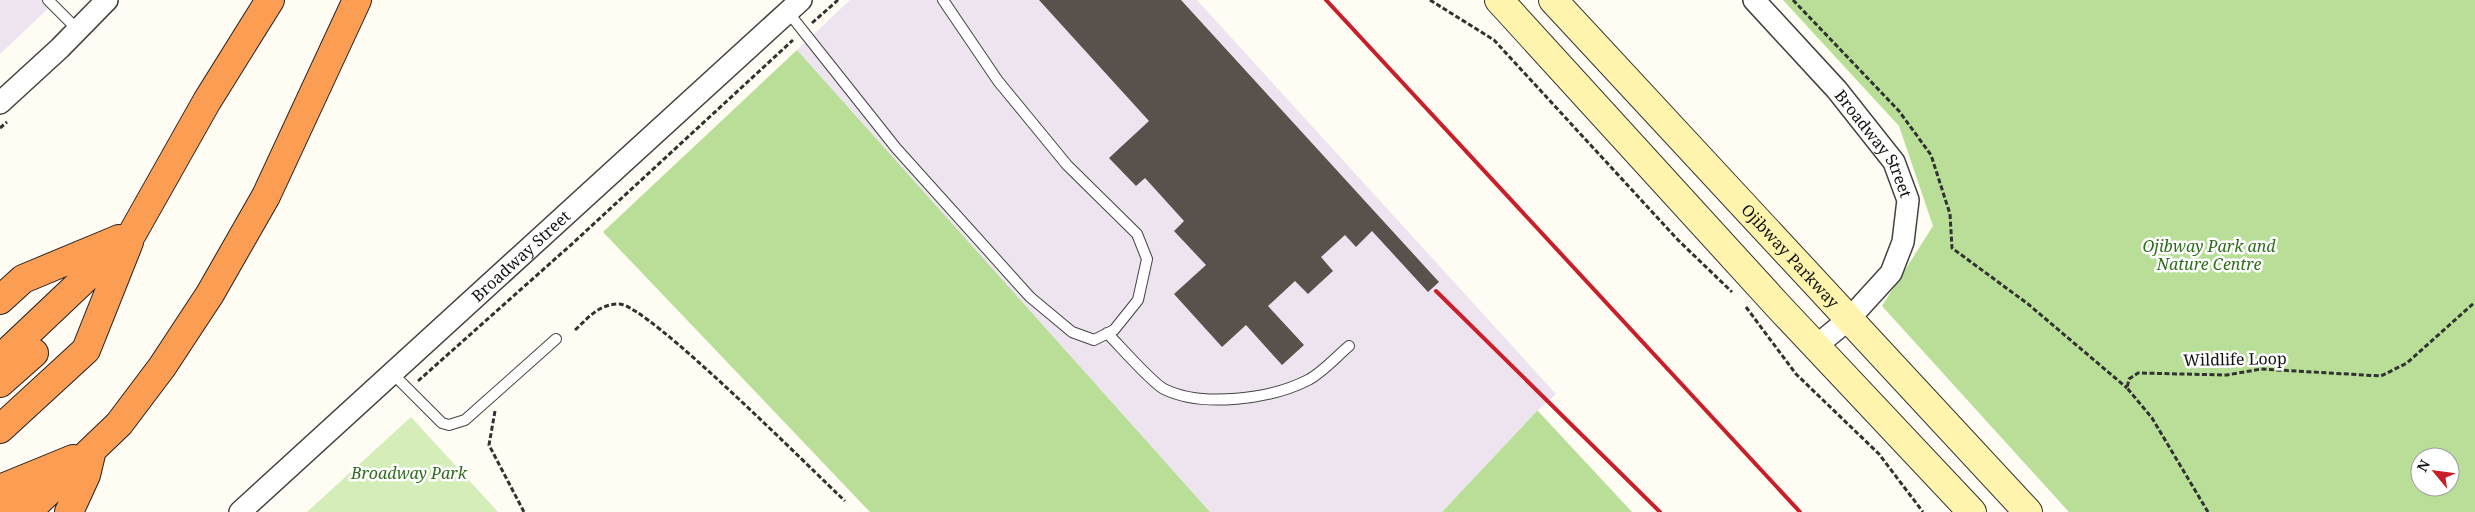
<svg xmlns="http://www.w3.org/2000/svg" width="2475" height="512" viewBox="0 0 2475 512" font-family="'Noto Serif',serif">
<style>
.industrial{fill:#ede4ef}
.green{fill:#d5edb9}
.forest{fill:#b9de98;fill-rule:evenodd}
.building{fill:#59514b}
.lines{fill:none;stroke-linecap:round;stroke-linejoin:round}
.lane-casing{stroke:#434343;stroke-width:12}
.street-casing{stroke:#434343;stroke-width:24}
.secondary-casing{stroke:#323232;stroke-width:30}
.highway-casing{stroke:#212121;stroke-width:30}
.path{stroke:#323232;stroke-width:3;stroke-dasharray:5 2.5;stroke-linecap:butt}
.lane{stroke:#fff;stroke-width:10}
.street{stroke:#fff;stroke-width:21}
.secondary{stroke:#fff4ae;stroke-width:28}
.highway{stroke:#fc9d54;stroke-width:28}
.rail{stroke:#c91f2a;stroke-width:4}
.labels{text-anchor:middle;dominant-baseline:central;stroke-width:5;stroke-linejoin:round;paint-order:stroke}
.street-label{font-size:16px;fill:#101010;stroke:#fff}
.park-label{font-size:16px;font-style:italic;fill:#2e6d1b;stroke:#fff}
</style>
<rect width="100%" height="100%" fill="#fffcf3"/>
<path class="industrial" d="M0,0H57L0,54Z
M850,0H1197L1556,394L1537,411L1442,512H1210L797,50Z"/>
<path class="green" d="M411,417L498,512H307Z"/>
<path class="forest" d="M1783,0H2475V512H2069L1882,306L1933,226L1899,126ZM2420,457H2450V487H2420Z
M797,50L1210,512H870L603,232Z
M1538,411L1632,512H1442L1537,411Z"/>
<path class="building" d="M1039,0H1181L1439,282L1428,292L1372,231L1356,247L1345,235L1321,257L1333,271L1308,294L1295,281L1268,306L1304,345L1282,365L1246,325L1222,347L1174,294L1206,265L1174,231L1184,221L1145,178L1136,186L1109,158L1149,121Z"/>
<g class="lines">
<defs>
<path id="lane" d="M48,0L78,30
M788,12L896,148L1030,297L1072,332L1094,340L1114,330L1138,300L1147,259L1137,234L1067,165L998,81L943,0
M1107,333C1119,345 1152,383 1164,389C1202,408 1271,399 1308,380C1323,372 1337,356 1349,346
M393,374L442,423L449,425L465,420L556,339"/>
<g id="street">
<path id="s1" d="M1754,0L1837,90L1894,162L1908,200L1903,242L1891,273L1849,319L1816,346"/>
<path d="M0,103L60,48L107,0"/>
<path id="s2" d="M240,512L801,0"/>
</g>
<g id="secondary">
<path d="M1499,0L1779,307L1972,512"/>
<path id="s3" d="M1553,0L2028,512"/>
</g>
<path id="highway" d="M0,300L23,279L119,239
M0,359L132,234L207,101L270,0
M0,383L34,353
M0,429L86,350L129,242
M0,489L73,459
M1,512L35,481
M27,512L119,424L162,367L210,294L266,196L357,0
M69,512L86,475L91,454"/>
</defs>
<use href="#lane" class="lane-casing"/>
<use href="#street" class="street-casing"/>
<use href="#secondary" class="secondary-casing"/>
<use href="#highway" class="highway-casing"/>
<path class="path" d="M1430,0L1494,40L1678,240L1732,292
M1793,0L1899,111L1931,155L1950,214L1952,248L2028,304L2127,388
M812,23L838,0
M0,128L7,122
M1746,307L1796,374L1879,454L1923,512
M575,330C589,317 599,304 619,304C647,304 814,472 845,501
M418,381L573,243L793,40
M495,411L489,445L524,512
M2208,512L2152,418L2127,388L2129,379L2138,373L2227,375L2261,369L2381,376L2407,363L2475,302"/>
<use href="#lane" class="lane"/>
<use href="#street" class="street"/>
<use href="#secondary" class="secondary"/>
<use href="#highway" class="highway"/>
<path class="rail" d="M1326,0L1800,512
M1436,291L1660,512"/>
</g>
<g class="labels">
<g class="street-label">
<text stroke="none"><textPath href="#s1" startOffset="188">Broadway Street</textPath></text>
<text stroke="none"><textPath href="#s2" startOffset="380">Broadway Street</textPath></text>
<text stroke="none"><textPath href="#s3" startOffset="349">Ojibway Parkway</textPath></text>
<text transform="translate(2235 359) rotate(-1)">Wildlife Loop</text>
</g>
<g class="park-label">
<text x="2209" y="246">Ojibway Park and<tspan x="2209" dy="18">Nature Centre</tspan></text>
<text x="409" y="473">Broadway Park</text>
</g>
</g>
<g transform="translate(2435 472) rotate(299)"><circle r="24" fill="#ffffff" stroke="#9f9f9f"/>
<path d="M0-4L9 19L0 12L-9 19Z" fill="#c91f2a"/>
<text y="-8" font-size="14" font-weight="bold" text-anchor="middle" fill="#101010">N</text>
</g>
</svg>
